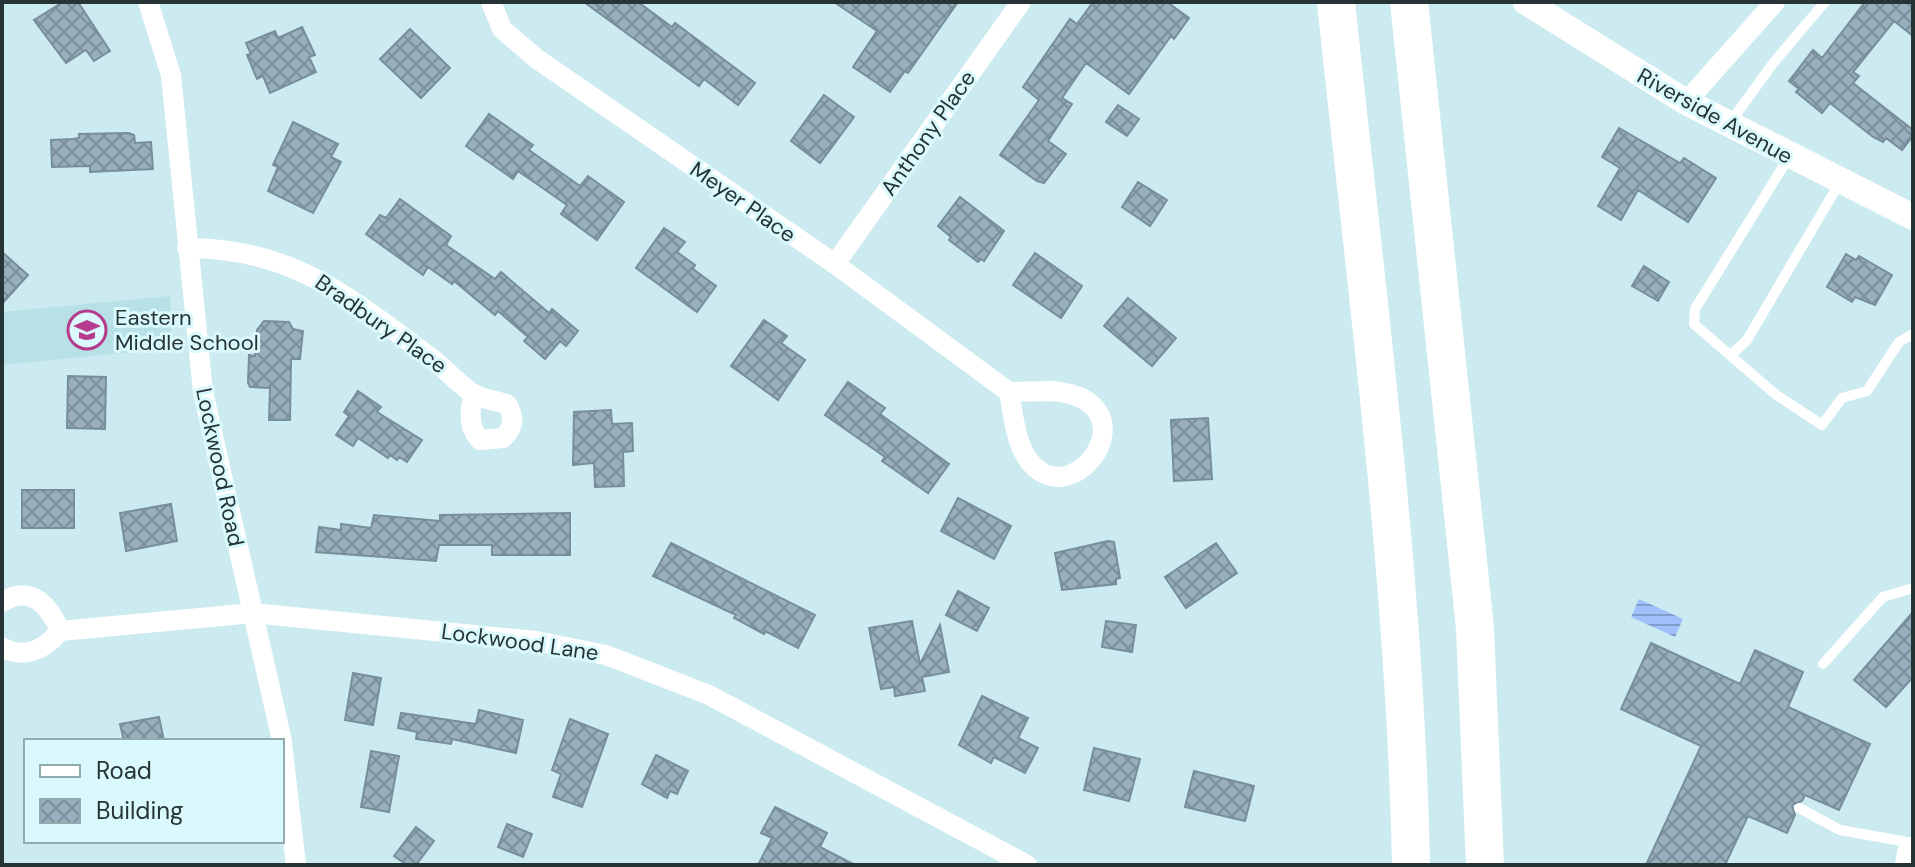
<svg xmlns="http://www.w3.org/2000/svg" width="1915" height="867" viewBox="0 0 1915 867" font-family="'DM Sans',sans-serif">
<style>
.built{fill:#b7e0e7}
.water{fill:url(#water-rules)}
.building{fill:url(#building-cross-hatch);stroke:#778e9c;stroke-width:2}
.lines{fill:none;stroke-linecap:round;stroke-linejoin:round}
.service{stroke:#fff;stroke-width:10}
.minor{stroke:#fff;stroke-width:20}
.tertiary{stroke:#fff;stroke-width:26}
.primary{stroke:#fff;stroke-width:32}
.motorway{stroke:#fff;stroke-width:38}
.labels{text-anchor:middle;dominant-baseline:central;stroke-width:6;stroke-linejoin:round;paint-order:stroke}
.street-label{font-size:22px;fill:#273436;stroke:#d9f9fd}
.poi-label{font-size:22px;fill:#273436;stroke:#d9f9fd;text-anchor:start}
</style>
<defs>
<pattern id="water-rules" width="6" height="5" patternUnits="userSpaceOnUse" patternTransform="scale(2)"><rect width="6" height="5" fill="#a0c0fb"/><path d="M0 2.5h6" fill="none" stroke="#829dcc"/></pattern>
<pattern id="building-cross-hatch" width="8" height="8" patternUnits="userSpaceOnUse" patternTransform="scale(2)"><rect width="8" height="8" fill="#98afbe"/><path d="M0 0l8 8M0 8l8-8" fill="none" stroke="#7c8f9b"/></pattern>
</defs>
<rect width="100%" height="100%" fill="#ccebf0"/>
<path class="built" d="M170,296L172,348L2,365V312Z"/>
<path class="water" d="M1639,599L1683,619L1675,637L1631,617Z"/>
<path class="building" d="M63,2H78L110,51L94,61L86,50L66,63L34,20Z
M584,2H638L672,27L675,23L755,83L738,105L704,79L699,86Z
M834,2H958L908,73L905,71L890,92L853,67L877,31Z
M1093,2H1167L1189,18L1174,39L1171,36L1129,94L1086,63L1062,98L1072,104L1048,141L1066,154L1044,183L1037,181L1000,155L1039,100L1023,87L1070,19L1077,24Z
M1865,2H1913V36L1894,21L1853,72L1859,76L1853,83L1913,130V136L1902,150L1886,138L1883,142L1873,137L1830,103L1822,113L1796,92L1799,89L1789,81L1813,50L1822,58Z
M302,27L315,55L309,57L316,72L270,93L263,76L257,79L247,55L251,54L246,43L275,31L278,38Z
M410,29L450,68L421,98L380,59Z
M824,95L854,117L820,163L791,141Z
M1118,105L1139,119L1127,136L1106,122Z
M489,114L533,145L529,150L580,186L588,176L624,202L597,240L561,214L567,205L518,171L513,179L466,146Z
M293,122L338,144L331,157L341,162L313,213L268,191L278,167L273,165Z
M1619,128L1680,163L1684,158L1716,178L1688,222L1638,190L1621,220L1598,206L1620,168L1602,157Z
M128,133L134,135L135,143L151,142L153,169L90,172V166L52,167L51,140L73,139L79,138V134Z
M1138,182L1167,200L1150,226L1122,207Z
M960,197L1004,231L984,261L981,259L978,262L949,240L951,237L938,226Z
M400,199L451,236L446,245L495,279L501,272L549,313L552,309L578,331L566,346L560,341L545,359L524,341L528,337L498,311L495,315L454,281L452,284L428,267L423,275L366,234L380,215L386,218Z
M664,228L685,242L677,252L695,265L693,269L716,286L697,312L636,268Z
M2,252L28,275L2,304Z
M1035,253L1082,286L1061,318L1013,285Z
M1846,254L1856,260L1859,256L1892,275L1875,305L1855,297L1852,302L1827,287Z
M1644,266L1669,282L1658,301L1632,286Z
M1128,298L1176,338L1152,366L1104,326Z
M764,320L787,336L781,343L805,360L778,400L731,366Z
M264,321L289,322L293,329L303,331L300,359H291L290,420H269L270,388L250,387L248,383L249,355L255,356L257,330Z
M68,376L106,377L105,429L67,428Z
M848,382L885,408L880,414L949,464L928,493L882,461L885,457L825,415Z
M358,391L381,407L377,412L422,440L407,462L399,457L397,460L390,455L388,458L358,438L353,446L336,435L349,416L344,412Z
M611,410L612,424L632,423L633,451L623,452L624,486L595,487L594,463L573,465L574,412Z
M1208,418L1212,479L1174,481L1171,420Z
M22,490H74V528H22Z
M958,498L1011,526L994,559L941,531Z
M171,504L177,541L126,551L120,513Z
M570,513V555H492V545H439L436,561L316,552L319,527L341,530V524L371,528L374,515L440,521V515Z
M1108,541L1114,542L1120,578L1116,579V584L1062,590L1055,553Z
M671,543L815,615L798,648L765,631L764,634L734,618L736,615L653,576Z
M1216,543L1237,573L1186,608L1165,577Z
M958,591L989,608L977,631L946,615Z
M1913,612V677L1886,707L1854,680Z
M912,621L920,664L940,625L949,672L922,677L925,691L895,696L894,687L881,689L869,628Z
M1106,621L1136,625L1132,652L1102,647Z
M1651,643L1740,684L1755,650L1803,672L1788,707L1870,744L1839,810L1805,795L1802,801L1792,805L1795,815L1787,833L1748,816L1725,865H1646L1701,746L1621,709Z
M353,673L381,678L373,725L345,720Z
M982,696L1028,718L1018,738L1038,748L1025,773L994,757L991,763L959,745Z
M479,710L523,720L516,753L452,739L451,744L416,739L417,732L398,728L401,713L476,724Z
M159,717L164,741H124L120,724Z
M570,719L608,734L582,807L553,797L561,774L552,770Z
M1094,748L1140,759L1129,801L1084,790Z
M371,751L399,756L389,812L361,807Z
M656,755L688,771L677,794L670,791L667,798L642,784Z
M1194,771L1254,786L1245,821L1185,807Z
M775,807L827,833L820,847L855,865H758L772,838L761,833Z
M507,824L532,834L523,857L498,847Z
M416,827L434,841L416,865H407L394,856Z"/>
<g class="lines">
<path class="service" d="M1729,124L1774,62L1825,2
M1789,157L1695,309L1694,324L1775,394L1822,425L1842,398L1867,391L1899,342L1913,334
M1731,355L1747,340L1840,182
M1823,664L1883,597L1913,588
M1799,808L1840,830L1913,843"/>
<path class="minor" d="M148,2L171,75L203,392L282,741
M491,2L502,29L537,59L835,264L1009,392
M1686,102L1775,2
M187,248C291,248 346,295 426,354C443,366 456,382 472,393C481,399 497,401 507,404C515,418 514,427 503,438L480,440C468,427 469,411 474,395
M835,264L1021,2
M1052,391C1158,400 1072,523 1027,458C1015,440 1013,412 1009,392Z
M2,602C31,584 49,605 60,631
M2,647C24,660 45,649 60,631L253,613L536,641L606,655L709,695L1027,865
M282,743L296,865"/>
<path class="tertiary" d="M1526,2L1686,102L1913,217"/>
<path class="primary" d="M1911,865L1913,853"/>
<path class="motorway" d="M1336,2C1366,289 1405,576 1411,865
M1409,2L1475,628L1485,865"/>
</g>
<defs>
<symbol id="school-ring" viewBox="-11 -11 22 22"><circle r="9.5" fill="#d9f9fd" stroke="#b63b8c" stroke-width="1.5"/><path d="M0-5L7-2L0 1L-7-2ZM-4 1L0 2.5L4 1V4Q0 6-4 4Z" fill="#b63b8c"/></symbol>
</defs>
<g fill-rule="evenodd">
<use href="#school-ring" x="65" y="308" width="44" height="44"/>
</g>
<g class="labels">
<g class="street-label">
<text transform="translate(1715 116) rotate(29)">Riverside Avenue</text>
<text transform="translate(928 133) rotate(-55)">Anthony Place</text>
<text transform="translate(743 202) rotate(35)">Meyer Place</text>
<text transform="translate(381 324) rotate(35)">Bradbury Place</text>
<text transform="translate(220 467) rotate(78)">Lockwood Road</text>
<text transform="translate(520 642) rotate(8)">Lockwood Lane</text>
</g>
<g class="poi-label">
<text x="115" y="317">Eastern<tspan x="115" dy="25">Middle School</tspan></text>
</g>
</g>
<rect width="1915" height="867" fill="none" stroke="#273436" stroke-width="8"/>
<rect x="24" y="739" width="260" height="104" fill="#d9f9fd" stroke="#92aaad" stroke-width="2"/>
<rect x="40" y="765" width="40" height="12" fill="#ffffff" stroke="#92aaad" stroke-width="2"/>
<text x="96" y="779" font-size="24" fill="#273436">Road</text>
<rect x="40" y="799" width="40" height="24" fill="url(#building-cross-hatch)" stroke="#92aaad" stroke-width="2"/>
<text x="96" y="819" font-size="24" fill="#273436">Building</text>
</svg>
